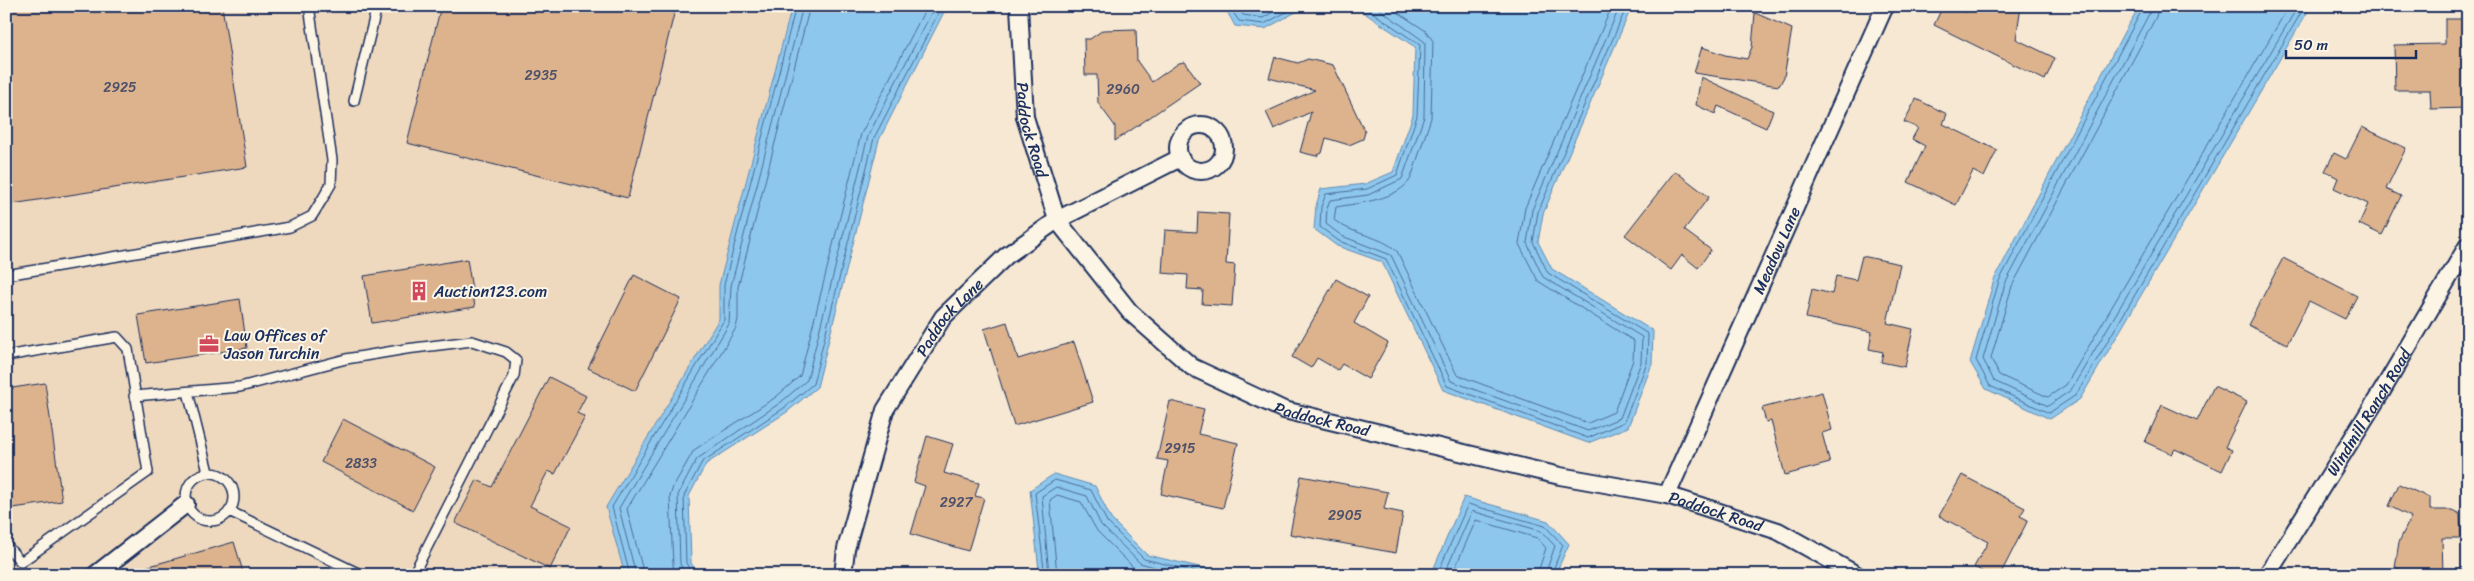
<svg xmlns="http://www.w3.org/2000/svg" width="2474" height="581" viewBox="0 0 2474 581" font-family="Sriracha,sans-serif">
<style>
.built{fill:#eed8be}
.water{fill:#8ec7ed;stroke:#608ab4}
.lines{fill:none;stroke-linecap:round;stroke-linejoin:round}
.shore{stroke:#496c97;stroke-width:1}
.building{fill:#ddb38d;stroke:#1b2f5e}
.lane-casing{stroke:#1b2f5e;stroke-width:12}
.street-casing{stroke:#1b2f5e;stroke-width:20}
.lane{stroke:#fcf5e5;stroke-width:9}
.street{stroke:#fcf5e5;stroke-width:16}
.labels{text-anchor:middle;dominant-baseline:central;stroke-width:4;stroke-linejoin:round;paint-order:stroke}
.number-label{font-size:14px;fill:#4c506a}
.street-label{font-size:16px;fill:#1b2f5e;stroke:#fcf5e5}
.poi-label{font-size:16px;fill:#1b2f5e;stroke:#fcf5e5;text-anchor:start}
</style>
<rect width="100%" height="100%" fill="#f6e8d3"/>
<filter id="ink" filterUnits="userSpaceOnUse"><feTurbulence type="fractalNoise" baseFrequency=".02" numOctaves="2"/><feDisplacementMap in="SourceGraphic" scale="10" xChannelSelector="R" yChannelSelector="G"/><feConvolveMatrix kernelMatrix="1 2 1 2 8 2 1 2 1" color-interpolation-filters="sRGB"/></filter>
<g filter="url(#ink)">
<path class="built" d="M6,6H791L720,280L719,319L606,507L625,575H6Z"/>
<path class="water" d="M792,6H947L879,140L817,387L787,412L706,464L689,496L691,563L699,575H625L606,507L719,319V285Z
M1224,6H1319L1296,12L1265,29L1235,26Z
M1354,6H1632L1543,214L1538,242L1552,269L1653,331L1652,364L1628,427L1588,443L1443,390L1382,262L1337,246L1314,229L1316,206L1321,189L1365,184L1393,172L1413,115L1415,47Z
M2140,6H2311L2080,399L2050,419L1986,389L1970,362L1994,280L2125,30Z
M1054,474L1095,486L1111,519L1147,555L1234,575H1037L1039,570L1030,490Z
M1464,497L1548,521L1569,544L1555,575H1431Z"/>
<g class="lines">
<path class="shore" d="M1229,6L1239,21L1264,24L1298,6
M1237,6L1243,15L1263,18L1283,6
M1363,6L1420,45L1417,116L1397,175L1367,189L1326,194L1321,207L1320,227L1339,241L1386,259L1447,386L1588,438L1624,422L1647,363L1648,334L1548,273L1533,242L1538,212L1627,6
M1375,6L1425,42L1424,117L1402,179L1368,195L1330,200L1327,208L1326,224L1342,236L1391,255L1451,381L1588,431L1620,418L1641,362L1642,337L1543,277L1527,243L1532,210L1620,6
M1388,6L1426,31L1433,41L1431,118L1411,178C1399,200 1358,203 1336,207L1334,220C1352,235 1380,235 1397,251L1457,375L1588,423L1614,412L1633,360L1634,341L1538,281L1519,244L1525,208L1612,6
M2144,6L1999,281L1976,360L1990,386L2049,413L2076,395L2305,6
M2151,6L2149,14L2005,284L1983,359L1994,381L2048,406L2071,390L2298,6
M2158,6L2156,17L2012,286L1991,358L1999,375L2048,397L2066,385L2289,6
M630,575L612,507L724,320V285L796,6
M636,575L619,508L729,324L731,286L803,6
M644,575L627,509L736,328L738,319V287L810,6
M676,575L673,565L670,496L673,487L694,450L776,397L800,376L861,134L927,6
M686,575L680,564L678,495L697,459L780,403L807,380L868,136L935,6
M693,575L686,563L684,496L702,462L784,408L813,384L874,138L942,6
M1042,575L1044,569L1035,493L1055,480L1091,490L1107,522L1144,559L1211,575
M1049,575L1042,496L1056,487L1087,496L1101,525L1140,563L1183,575
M1057,575L1050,500L1057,495L1081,502L1097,531L1136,570L1150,575
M1437,575L1468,504L1545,526L1563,545L1551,575
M1444,575L1472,511L1541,531L1555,546L1545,575
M1452,575L1476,520L1537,538L1546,548L1537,575"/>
</g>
<path class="building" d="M6,6H222L247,167L6,205Z
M441,6H676L628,198L407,143Z
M1967,6H2021L2016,39L2055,58L2045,80L1934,25L1942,8L1965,12Z
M1755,13L1792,29L1784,77L1779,86L1694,73L1702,47L1725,55L1747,59L1752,47Z
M2445,19H2468V108L2431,109L2430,90H2395L2394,45L2445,44Z
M1136,29L1137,61L1152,82L1179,63L1185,62L1200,83L1115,141V126L1098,103L1097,75H1085L1084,39H1090L1103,30Z
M1275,57L1298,63L1308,59L1333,65L1365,132L1363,139L1349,145L1326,138L1322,153L1316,156L1300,152L1311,112L1274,129L1266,112L1315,90L1269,78Z
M1701,77L1773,111L1766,128L1718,106L1715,114L1696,105Z
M1916,99L1947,114L1943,124L1997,150L1984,177L1973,171L1956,205L1908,182L1925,146L1912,139L1918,128L1904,122Z
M2362,127L2406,148L2386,189L2401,196L2382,235L2359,224L2368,204L2334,188L2338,178L2325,171L2334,153L2346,159Z
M1675,171L1709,197L1684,230L1711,250L1698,268L1682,255L1671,270L1625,235Z
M1198,212L1229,214L1226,264L1235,265L1232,306L1202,304L1203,290L1187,289L1188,275L1162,273L1165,230L1197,232Z
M1862,256L1900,264L1887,323L1913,329L1905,367L1881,362L1883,352L1869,349L1872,332L1806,318L1812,289L1832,294L1836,276L1856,280Z
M2283,258L2357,296L2345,319L2309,301L2287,344L2248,325Z
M467,259L475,307L372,323L364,276Z
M634,275L681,299L635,391L588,368Z
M1336,279L1368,297L1354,323L1388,343L1368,379L1342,364L1338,370L1317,358L1311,368L1292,357Z
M240,299L247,348L146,363L138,315Z
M1007,322L1018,359L1074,342L1093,402L1014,426L984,329Z
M549,377L586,396L577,413L585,417L555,474L548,471L530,506L571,526L550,569L455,523L477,480L492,487Z
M45,383L62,501L6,509V389Z
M2214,386L2247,402L2225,447L2232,450L2222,471L2175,449L2172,454L2145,442L2162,405L2197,421Z
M1822,392L1832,430L1822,433L1830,463L1785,475L1771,421L1766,422L1762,408Z
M1170,401L1204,409L1198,434L1238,443L1223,508L1161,494L1168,461L1157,459Z
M343,419L435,467L413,510L321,462Z
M927,436L953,444L944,473L979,483L975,496L984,498L968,551L911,534L925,486L914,482Z
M1962,475L2025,508L2020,516L2028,520L2000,575H1989L1974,567L1988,542L1939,516Z
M1301,476L1388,492L1384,509L1403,513L1396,553L1290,534Z
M2399,484L2430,498V510H2452L2460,514L2461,538H2442L2443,575H2411L2395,567L2399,542L2411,517L2389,506Z
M234,542L244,575H133L132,571Z"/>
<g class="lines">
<defs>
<path id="lane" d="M354,101L377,6
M6,275L290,227L312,216L323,198L331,184L332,160L309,6
M6,356L117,337L128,349L148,472L21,562L6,545
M188,392L208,472
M134,396L240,387L346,359L406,349L472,341L506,352L516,360L514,376L413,575
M186 497a24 24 0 1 1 48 0a24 24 0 1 1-48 0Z
M229,511L362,575"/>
<g id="street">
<path id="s1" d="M1019,6L1025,117L1057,220L1130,312L1192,367L1284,410L1560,476L1667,495L1778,531L1857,575"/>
<circle cx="1201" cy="148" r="23"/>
<path id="s2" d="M1667,495L1885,6"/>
<path d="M95,575L186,504"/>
<path id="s3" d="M843,575L846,549L885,410L943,317L1006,256L1057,220L1180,158"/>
<path id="s4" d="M2267,575L2382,391L2468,245"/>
</g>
</defs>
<use href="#lane" class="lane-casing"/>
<use href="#street" class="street-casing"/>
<use href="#lane" class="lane"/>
<use href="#street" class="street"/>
</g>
</g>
<defs>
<symbol id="building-bare" viewBox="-9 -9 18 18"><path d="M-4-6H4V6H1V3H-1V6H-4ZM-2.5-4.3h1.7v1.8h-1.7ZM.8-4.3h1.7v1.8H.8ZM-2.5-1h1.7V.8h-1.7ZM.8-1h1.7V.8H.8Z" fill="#d1495b" stroke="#fcf5e5" stroke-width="2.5" paint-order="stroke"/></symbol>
<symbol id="office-bare" viewBox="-9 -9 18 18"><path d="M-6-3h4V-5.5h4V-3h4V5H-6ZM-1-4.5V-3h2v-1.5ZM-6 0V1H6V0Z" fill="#d1495b" stroke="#fcf5e5" stroke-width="2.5" paint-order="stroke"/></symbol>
</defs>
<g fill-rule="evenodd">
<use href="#building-bare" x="405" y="277" width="28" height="28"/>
<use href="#office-bare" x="195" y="330" width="28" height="28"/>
</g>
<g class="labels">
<g class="number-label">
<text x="541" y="75">2935</text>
<text x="120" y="87">2925</text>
<text x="1123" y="89">2960</text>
<text x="1180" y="448">2915</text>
<text x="361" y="463">2833</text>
<text x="956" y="502">2927</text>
<text x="1345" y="515">2905</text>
</g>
<g class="street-label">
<text stroke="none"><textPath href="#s1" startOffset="125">Paddock Road</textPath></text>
<text stroke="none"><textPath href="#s2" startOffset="268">Meadow Lane</textPath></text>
<text stroke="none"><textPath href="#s3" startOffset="284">Paddock Lane</textPath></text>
<text stroke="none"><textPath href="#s4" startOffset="192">Windmill Ranch Road</textPath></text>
<text stroke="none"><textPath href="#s1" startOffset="560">Paddock Road</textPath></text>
<text stroke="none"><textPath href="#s1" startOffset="965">Paddock Road</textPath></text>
</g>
<g class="poi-label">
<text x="434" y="291">Auction123.com</text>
<text x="224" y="335">Law Offices of<tspan x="224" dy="18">Jason Turchin</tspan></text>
</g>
</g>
<rect width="2474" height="581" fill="none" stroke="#fcf5e5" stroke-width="25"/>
<rect x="12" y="12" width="2449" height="556" fill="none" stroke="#1b2f5e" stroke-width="2" filter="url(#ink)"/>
<path d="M2286 50v8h130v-8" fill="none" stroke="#1b2f5e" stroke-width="2.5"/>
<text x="2294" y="50" font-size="15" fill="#1b2f5e" stroke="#fcf5e5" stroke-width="4" paint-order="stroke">50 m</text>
</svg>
